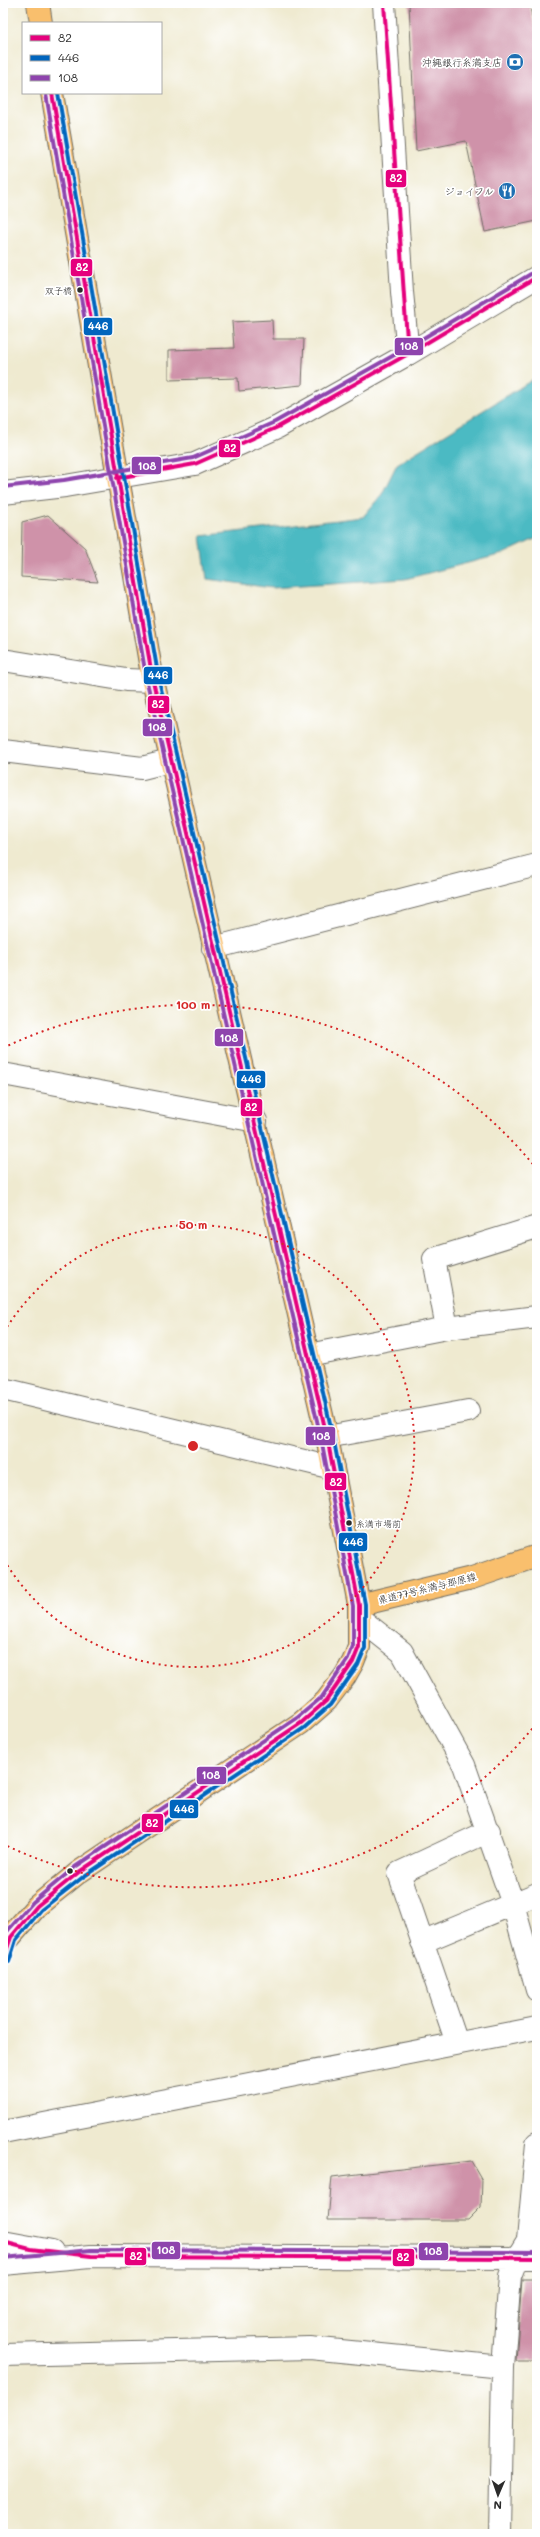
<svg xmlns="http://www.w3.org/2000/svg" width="540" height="2537" viewBox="0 0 540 2537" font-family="Mali,'Klee One',sans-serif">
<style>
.water{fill:#4cbac3;stroke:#3c7277}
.building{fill:#cf92a9}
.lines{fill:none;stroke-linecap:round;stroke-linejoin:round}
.minor-casing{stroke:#706e65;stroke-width:24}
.major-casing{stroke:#706e65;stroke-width:24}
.minor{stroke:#fff;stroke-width:22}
.major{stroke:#f9bf6d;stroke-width:22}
.bus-1-casing{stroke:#fff;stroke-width:7}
.bus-2-casing{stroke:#fff;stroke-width:7}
.bus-3-casing{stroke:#fff;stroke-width:7}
.bus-1{stroke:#e5007d;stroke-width:4}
.bus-2{stroke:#0065bd;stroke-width:4}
.bus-3{stroke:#8e44ad;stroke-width:4}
.ring{fill:none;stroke:#d62828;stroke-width:2;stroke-dasharray:2 4}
.bus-dot{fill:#2b2b2b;stroke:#fff;stroke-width:1.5}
.labels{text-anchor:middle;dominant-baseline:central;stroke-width:3.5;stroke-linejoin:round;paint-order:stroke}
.bus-label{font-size:9px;fill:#2b2b2b;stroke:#fff;text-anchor:end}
.poi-label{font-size:10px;fill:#2b2b2b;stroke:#fff;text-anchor:end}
.street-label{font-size:10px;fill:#2b2b2b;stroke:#fff}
.centre{fill:#d62828;stroke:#fff;stroke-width:2}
.ring-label{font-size:12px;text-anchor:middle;font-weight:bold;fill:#d62828;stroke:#fff;stroke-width:3.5;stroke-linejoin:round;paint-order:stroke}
.line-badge{stroke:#fff;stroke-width:1.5}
.badge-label{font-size:11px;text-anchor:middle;font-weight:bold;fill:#fff}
</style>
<rect width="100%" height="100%" fill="#fff"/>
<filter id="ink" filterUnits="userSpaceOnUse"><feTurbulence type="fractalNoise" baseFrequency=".025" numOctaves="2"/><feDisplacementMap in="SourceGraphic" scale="8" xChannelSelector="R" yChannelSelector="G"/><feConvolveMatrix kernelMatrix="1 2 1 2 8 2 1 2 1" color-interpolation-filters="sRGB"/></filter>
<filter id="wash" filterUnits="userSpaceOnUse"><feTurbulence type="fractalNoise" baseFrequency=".012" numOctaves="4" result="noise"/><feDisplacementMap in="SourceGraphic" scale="16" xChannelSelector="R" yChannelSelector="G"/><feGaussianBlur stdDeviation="0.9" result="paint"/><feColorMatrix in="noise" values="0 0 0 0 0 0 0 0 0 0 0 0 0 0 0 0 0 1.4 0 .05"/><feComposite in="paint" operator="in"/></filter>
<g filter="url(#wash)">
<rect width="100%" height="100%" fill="#efead0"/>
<path class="water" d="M537,377V538L503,554L405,579L272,588L207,579L201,536L363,517L382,494L397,464Z"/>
<g id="blocks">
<path class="building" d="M409,3H529L537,37V221L485,232L466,141L416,151Z
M272,320L273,339H304L302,385L239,391L238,378L169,380V350L234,348L232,322Z
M48,515L85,548L98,582L21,577L22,522Z
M471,2161L482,2180L481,2207L468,2220H328L332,2177Z
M522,2279H537V2361H516Z"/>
</g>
</g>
<g filter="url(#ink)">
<use href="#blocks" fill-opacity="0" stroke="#706e65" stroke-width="1"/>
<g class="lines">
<defs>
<path id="minor" d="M384,3L402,292L408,354
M3,493L65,486L195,464L278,427L408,354L537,277
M3,660L126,680L153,681
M3,751L142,768L170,761
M213,948L537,865
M3,1074L256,1121
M447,1328L434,1259L537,1227
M308,1355L447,1328L537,1317
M3,1389L333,1468
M327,1437L468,1411
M359,1618L402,1652L464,1765L513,1904L537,1990
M422,1942L537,1894
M457,2043L399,1873L489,1831
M3,2132L537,2028
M3,2242L52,2251
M3,2264L91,2256L537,2258
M3,2355L310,2348L503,2367
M500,2534L503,2367L510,2276L517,2258L528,2240L537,2143"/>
<path id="major" d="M38,3L41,23
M359,1605L472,1578L537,1556
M3,1945L37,1906L79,1872L301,1723L326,1701L345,1676L353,1662L359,1647V1605L327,1437L153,681L52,93"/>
</defs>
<use href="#minor" class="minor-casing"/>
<use href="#major" class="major-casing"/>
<use href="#minor" class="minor"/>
<use href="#major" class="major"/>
<defs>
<path id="bus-1" d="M384,3L408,354
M117,478L195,464L278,427L408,354L537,277
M3,1960L11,1937L37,1906L79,1872L301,1723L326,1701L353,1662L359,1647V1605L327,1437L153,681L52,93
M3,2242L30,2249L91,2256L537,2258"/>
<path id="bus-2" d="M9,1962L16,1940L41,1910L83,1877L304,1728L330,1705L358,1665L365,1648V1604L333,1436L159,680L58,93"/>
<path id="bus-3" d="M3,487L64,480L193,458L275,422L405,349L534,272
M3,1936L33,1902L75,1867L297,1718L322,1697L348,1659L353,1646V1606L321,1438L147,682L46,94
M3,2258L91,2250L537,2252"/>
</defs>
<use href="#bus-1" class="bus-1-casing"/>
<use href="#bus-2" class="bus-2-casing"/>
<use href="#bus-3" class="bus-3-casing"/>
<use href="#bus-1" class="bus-1"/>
<use href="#bus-2" class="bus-2"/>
<use href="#bus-3" class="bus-3"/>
</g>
</g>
<g class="ring">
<path d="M4 1332A221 221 0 1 1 4 1560"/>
<path d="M536 1724A441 441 0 0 1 3 1844M3 1048A441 441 0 0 1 536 1168"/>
</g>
<defs>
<symbol id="bank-disc" viewBox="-11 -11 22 22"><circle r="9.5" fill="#1f6fb2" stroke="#fff"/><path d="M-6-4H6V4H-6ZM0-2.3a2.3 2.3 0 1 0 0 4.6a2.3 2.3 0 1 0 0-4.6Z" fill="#fff"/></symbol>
<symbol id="restaurant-disc" viewBox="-11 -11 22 22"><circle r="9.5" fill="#1f6fb2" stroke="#fff"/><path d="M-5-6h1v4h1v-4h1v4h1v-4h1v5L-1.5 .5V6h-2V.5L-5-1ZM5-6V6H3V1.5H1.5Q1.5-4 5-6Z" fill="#fff"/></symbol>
</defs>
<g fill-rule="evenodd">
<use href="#bank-disc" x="505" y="52" width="20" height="20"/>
<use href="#restaurant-disc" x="497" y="181" width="20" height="20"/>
</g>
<g class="bus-dot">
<circle cx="80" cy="290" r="3.5"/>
<circle cx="349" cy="1523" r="3.5"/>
<circle cx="70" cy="1871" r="3.5"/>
</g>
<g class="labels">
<g class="bus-label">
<text x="72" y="290">双子橋</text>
<text x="356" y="1523" text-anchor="start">糸満市場前</text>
</g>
<g class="poi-label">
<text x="502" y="62">沖縄銀行糸満支店</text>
<text x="494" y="191">ジョイフル</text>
</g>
<g class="street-label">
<text transform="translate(427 1588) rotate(-14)">県道77号糸満与那原線</text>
</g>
</g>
<circle cx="193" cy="1446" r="6" class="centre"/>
<g class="ring-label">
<text x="193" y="1009">100 m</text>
<text x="193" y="1229">50 m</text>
</g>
<g class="line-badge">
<rect x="385" y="169" width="22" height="19" rx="4" fill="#e5007d"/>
<rect x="70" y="258" width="23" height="19" rx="4" fill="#e5007d"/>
<rect x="83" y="317" width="30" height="19" rx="4" fill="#0065bd"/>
<rect x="394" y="337" width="30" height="19" rx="4" fill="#8e44ad"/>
<rect x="218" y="439" width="23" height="19" rx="4" fill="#e5007d"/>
<rect x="131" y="456" width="31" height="19" rx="4" fill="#8e44ad"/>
<rect x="143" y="666" width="30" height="19" rx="4" fill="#0065bd"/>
<rect x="147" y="695" width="23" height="19" rx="4" fill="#e5007d"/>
<rect x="142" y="718" width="31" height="19" rx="4" fill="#8e44ad"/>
<rect x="214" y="1028" width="30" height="19" rx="4" fill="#8e44ad"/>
<rect x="236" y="1070" width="30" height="19" rx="4" fill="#0065bd"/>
<rect x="240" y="1098" width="23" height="19" rx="4" fill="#e5007d"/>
<rect x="305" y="1426" width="31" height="20" rx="4" fill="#8e44ad"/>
<rect x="324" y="1472" width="23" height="19" rx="4" fill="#e5007d"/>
<rect x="338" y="1532" width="30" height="20" rx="4" fill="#0065bd"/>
<rect x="196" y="1766" width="31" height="19" rx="4" fill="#8e44ad"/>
<rect x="169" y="1799" width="30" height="20" rx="4" fill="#0065bd"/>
<rect x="141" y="1813" width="23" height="20" rx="4" fill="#e5007d"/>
<rect x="151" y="2241" width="30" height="19" rx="4" fill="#8e44ad"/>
<rect x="418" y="2242" width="31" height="19" rx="4" fill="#8e44ad"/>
<rect x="124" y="2247" width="23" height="19" rx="4" fill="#e5007d"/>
<rect x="392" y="2248" width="23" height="19" rx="4" fill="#e5007d"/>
</g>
<g class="badge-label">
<text x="396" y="182">82</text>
<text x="82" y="271">82</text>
<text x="98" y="330">446</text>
<text x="409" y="350">108</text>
<text x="230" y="452">82</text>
<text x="147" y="470">108</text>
<text x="158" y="679">446</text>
<text x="158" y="708">82</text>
<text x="157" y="731">108</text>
<text x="229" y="1042">108</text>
<text x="251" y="1083">446</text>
<text x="251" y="1111">82</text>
<text x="321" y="1440">108</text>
<text x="336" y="1486">82</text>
<text x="353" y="1546">446</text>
<text x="211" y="1779">108</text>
<text x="184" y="1813">446</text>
<text x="152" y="1827">82</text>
<text x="166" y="2254">108</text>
<text x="433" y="2255">108</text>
<text x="136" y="2260">82</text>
<text x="403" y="2261">82</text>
</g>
<rect width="540" height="2537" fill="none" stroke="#fff" stroke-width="16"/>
<rect x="22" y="22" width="140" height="72" fill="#ffffff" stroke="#aaaaaa"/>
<rect x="30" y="35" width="20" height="6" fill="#e5007d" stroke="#aaaaaa"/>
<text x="58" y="42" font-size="12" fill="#2b2b2b">82</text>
<rect x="30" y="55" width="20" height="6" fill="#0065bd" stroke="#aaaaaa"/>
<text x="58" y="62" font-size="12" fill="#2b2b2b">446</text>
<rect x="30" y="75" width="20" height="6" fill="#8e44ad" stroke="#aaaaaa"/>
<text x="58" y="82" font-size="12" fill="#2b2b2b">108</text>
<g transform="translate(498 2495) rotate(182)" stroke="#ffffff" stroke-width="3" paint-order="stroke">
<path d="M0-3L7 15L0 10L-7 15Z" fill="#2b2b2b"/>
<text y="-6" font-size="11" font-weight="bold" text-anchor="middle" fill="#2b2b2b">N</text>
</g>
</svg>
